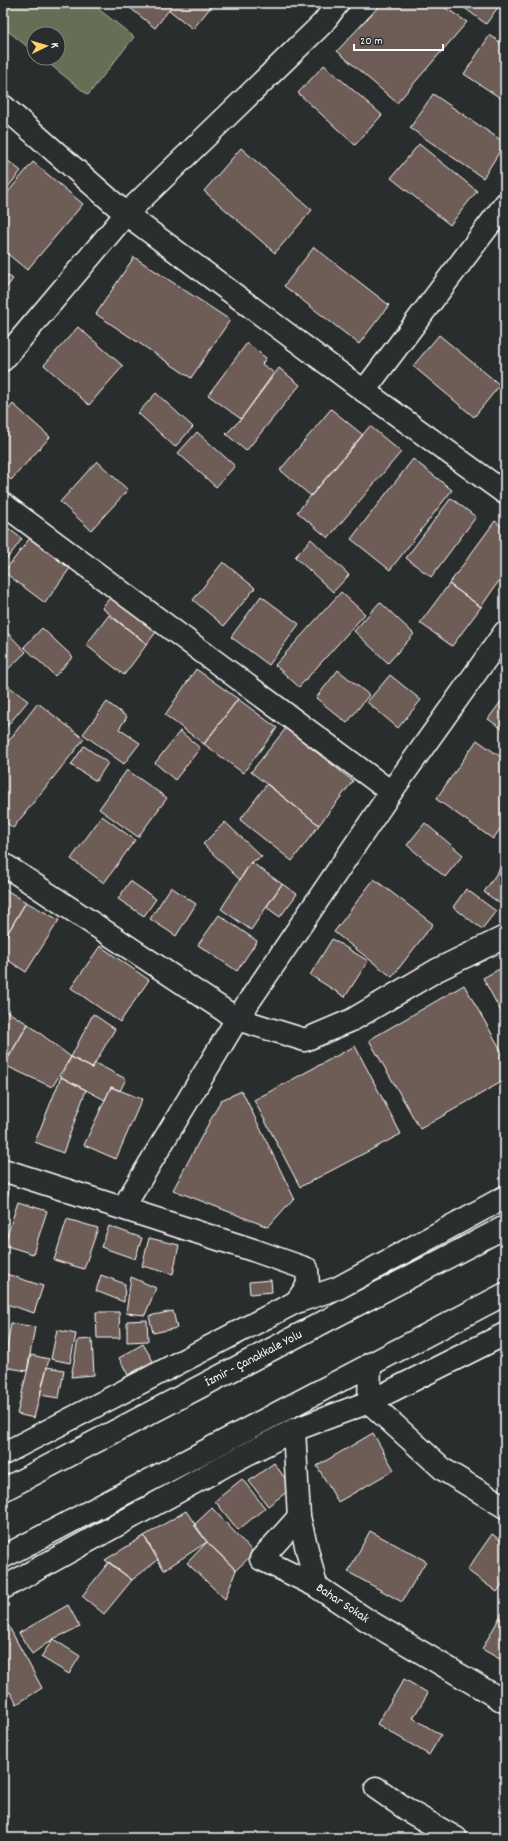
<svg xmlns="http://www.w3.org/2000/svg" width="508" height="1841" viewBox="0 0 508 1841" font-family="Dekko,sans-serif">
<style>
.green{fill:#666e54;stroke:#b2b6aa}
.building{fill:#6e5d56;stroke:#fff}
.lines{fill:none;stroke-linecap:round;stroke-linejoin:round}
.minor-casing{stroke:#fff;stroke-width:25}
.highway-casing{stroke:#fff;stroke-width:25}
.minor{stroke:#2a2d2e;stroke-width:22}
.highway{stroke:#2a2d2e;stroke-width:22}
.labels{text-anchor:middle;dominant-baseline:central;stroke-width:3;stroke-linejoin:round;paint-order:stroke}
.street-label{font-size:13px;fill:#fff;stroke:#2a2d2e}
</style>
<rect width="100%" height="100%" fill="#2a2d2e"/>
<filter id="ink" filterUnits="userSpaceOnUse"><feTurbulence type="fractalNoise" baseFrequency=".025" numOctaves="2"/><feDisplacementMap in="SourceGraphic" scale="8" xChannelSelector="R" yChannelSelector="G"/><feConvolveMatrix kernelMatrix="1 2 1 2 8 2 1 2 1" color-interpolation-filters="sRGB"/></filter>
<g filter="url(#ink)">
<path class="green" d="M3,3H91L134,37L88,95L42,58H58V34H34V52L3,27Z"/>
<path class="building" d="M124,3H214L193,29L169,10L155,28Z
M382,3H438L467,22L397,103L337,51Z
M458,3H501L486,24Z
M490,35L505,46V101L464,74Z
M324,65L382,115L355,145L298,93Z
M433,94L505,143L483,178L410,128Z
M419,144L477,191L450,225L391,178Z
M241,148L312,210L275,253L204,191Z
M3,157L21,171L3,193Z
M33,162L83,204L27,270L3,250V198Z
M314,247L389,305L359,344L284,286Z
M134,257L230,320L191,378L96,314Z
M3,272L13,279L3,292Z
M78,327L123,366L89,405L44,365Z
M439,335L500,385L474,417L413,366Z
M247,343L266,358L262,364L274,373L241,419L208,395Z
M279,368L300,385L246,451L226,434L241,419Z
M156,393L193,427L175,447L138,413Z
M13,404L50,437L11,480L3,472V416Z
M331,409L363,435L311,496L280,470Z
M370,426L401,452L328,538L297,512Z
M197,432L235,466L216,487L178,453Z
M413,459L452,490L390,570L351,539Z
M97,461L128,490L91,530L60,502Z
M451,498L476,517L431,577L406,558Z
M495,521L505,529V572L481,607L449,584Z
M3,524L22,539L3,564Z
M30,538L70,568L45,603L4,572Z
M311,539L349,575L333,592L295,557Z
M223,562L255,588L224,626L193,600Z
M449,584L481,607L452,646L420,623Z
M341,592L365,614L299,687L275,665Z
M111,596L156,632L147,644L102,608Z
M261,596L299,624L269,665L231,637Z
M380,602L414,634L388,663L354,631Z
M109,615L147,644L124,675L86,645Z
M3,628L26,652L3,674Z
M42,628L73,657L55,676L24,647Z
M196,669L238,699L204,744L165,715Z
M338,670L369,695L347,723L316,698Z
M390,675L421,700L398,728L367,702Z
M3,682L28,701L3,731Z
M505,696V731L488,719Z
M238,699L277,728L243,773L204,744Z
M107,702L127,717L119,729L140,743L124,764L83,734Z
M38,703L84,739L13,828L3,820V748Z
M286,728L353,781L319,825L251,772Z
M180,731L200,748L175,780L155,763Z
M477,740L505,760V822L493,839L436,799Z
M84,746L108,763L96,781L71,765Z
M127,770L167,798L138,837L99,809Z
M267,784L319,825L292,861L240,820Z
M102,816L135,840L104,883L71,859Z
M225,822L262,857L251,862L240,880L203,844Z
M425,823L463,855L445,877L407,845Z
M251,862L282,884L251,930L221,909Z
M503,864L505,866V907L484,892Z
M374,879L433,924L392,977L334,932Z
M130,881L156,899L144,916L118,899Z
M282,884L297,894L280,917L266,907Z
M171,887L196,904L176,936L150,919Z
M3,888L26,902L3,941Z
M466,889L496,911L482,929L453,907Z
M26,902L59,920L26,972L3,957V941Z
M219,915L257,941L237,971L198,945Z
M332,939L368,961L345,997L310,975Z
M100,946L149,980L120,1022L71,988Z
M505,966V1019L483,978Z
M464,985L505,1057V1080L420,1129L369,1040Z
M3,1009L28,1024L4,1065H3Z
M93,1014L115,1029L92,1068L71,1057Z
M28,1024L71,1057L52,1087L4,1065Z
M355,1046L401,1134L300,1187L254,1100Z
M71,1057L92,1068L95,1063L126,1079L120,1091L111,1087L105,1100L61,1077Z
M61,1077L86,1090L63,1153L35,1142Z
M111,1087L142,1099L116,1159L84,1145Z
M242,1091L294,1198L268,1227L173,1190L221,1100Z
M3,1190L9,1192L3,1208Z
M18,1202L47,1211L33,1254L4,1245Z
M67,1219L98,1228L84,1269L54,1260Z
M109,1226L142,1238L135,1259L101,1247Z
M149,1238L179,1245L173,1274L142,1266Z
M3,1273L43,1286L34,1313L3,1303Z
M101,1275L125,1284L124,1302L96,1291Z
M131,1277L156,1288L145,1315L126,1313Z
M271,1280L272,1292L250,1294L249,1282Z
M173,1311L177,1328L153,1333L149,1316Z
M96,1312H119L120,1338H97Z
M147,1320L148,1341L127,1342V1321Z
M11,1323L35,1327L27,1371L4,1367Z
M57,1330L76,1334L70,1363L51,1359Z
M92,1339L94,1375L71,1377L78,1340Z
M143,1344L153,1361L128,1375L119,1358Z
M31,1355L49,1359L34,1418L17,1414Z
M47,1367L64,1370L59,1398L40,1395Z
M373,1433L394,1470L338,1502L317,1466Z
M274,1463L292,1488L268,1506L249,1481Z
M242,1479L265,1508L238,1530L215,1501Z
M212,1508L254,1553L236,1570L207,1542L194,1525Z
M186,1511L207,1542L164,1570L144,1536Z
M370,1531L426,1561L402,1602L348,1572Z
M492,1534L505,1543V1580L497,1592L467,1570Z
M144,1536L158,1560L132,1580L105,1560Z
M207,1542L236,1570L225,1599L187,1563Z
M109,1562L132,1580L104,1614L82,1596Z
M68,1605L80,1627L53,1639L32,1654L19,1633Z
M505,1608V1662L482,1649Z
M8,1625L42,1688L17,1704L10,1692L3,1696V1628Z
M53,1639L80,1656L69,1674L41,1657Z
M404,1679L428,1693L413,1718L441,1735L429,1755L377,1724Z"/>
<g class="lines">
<defs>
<g id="minor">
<path d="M3,106L126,214L364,391L505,493"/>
<path d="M3,360L126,214L323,23L338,3"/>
<path d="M364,391L505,204"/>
<path d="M3,504L391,792"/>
<path d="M3,864L237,1019L305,1040L352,1020L437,970L505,937"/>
<path d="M3,1170L253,1250L307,1269L308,1285L296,1302L3,1454"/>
<path d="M123,1208L237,1019L391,792L505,632"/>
<path d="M296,1302L338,1288L505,1197"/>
<path d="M370,1364L369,1402L444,1470L505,1507"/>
<path id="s1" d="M294,1430L299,1517L316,1586L367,1620L505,1702"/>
<path d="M299,1517L261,1559L316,1586"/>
<path d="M3,1588L224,1466L294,1430L369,1402L505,1334"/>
<path d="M376,1788L412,1813L456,1838"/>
</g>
<g id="highway">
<path id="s2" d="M3,1490L505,1227"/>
<path d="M3,1557L505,1294"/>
</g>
</defs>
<use href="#minor" class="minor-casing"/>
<use href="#highway" class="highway-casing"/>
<use href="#minor" class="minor"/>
<use href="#highway" class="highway"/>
</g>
</g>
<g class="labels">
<g class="street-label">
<text stroke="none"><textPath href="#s2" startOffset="283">İzmir - Çanakkale Yolu</textPath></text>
<text stroke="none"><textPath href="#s1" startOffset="190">Bahar Sokak</textPath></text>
</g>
</g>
<rect width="508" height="1841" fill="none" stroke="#2a2d2e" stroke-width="16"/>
<rect x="8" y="8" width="492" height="1825" fill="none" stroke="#fff" stroke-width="1.5" filter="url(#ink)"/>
<g transform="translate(46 46) rotate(85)"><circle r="19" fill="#2a2d2e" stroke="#7f8182"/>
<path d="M0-3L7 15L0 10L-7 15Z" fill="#ffd166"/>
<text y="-6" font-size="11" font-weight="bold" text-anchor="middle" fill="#ffffff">K</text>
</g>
<path d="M354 44v6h89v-6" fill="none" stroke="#ffffff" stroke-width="2"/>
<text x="360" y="44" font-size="12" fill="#ffffff" stroke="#2a2d2e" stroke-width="3" paint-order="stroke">20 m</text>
</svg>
